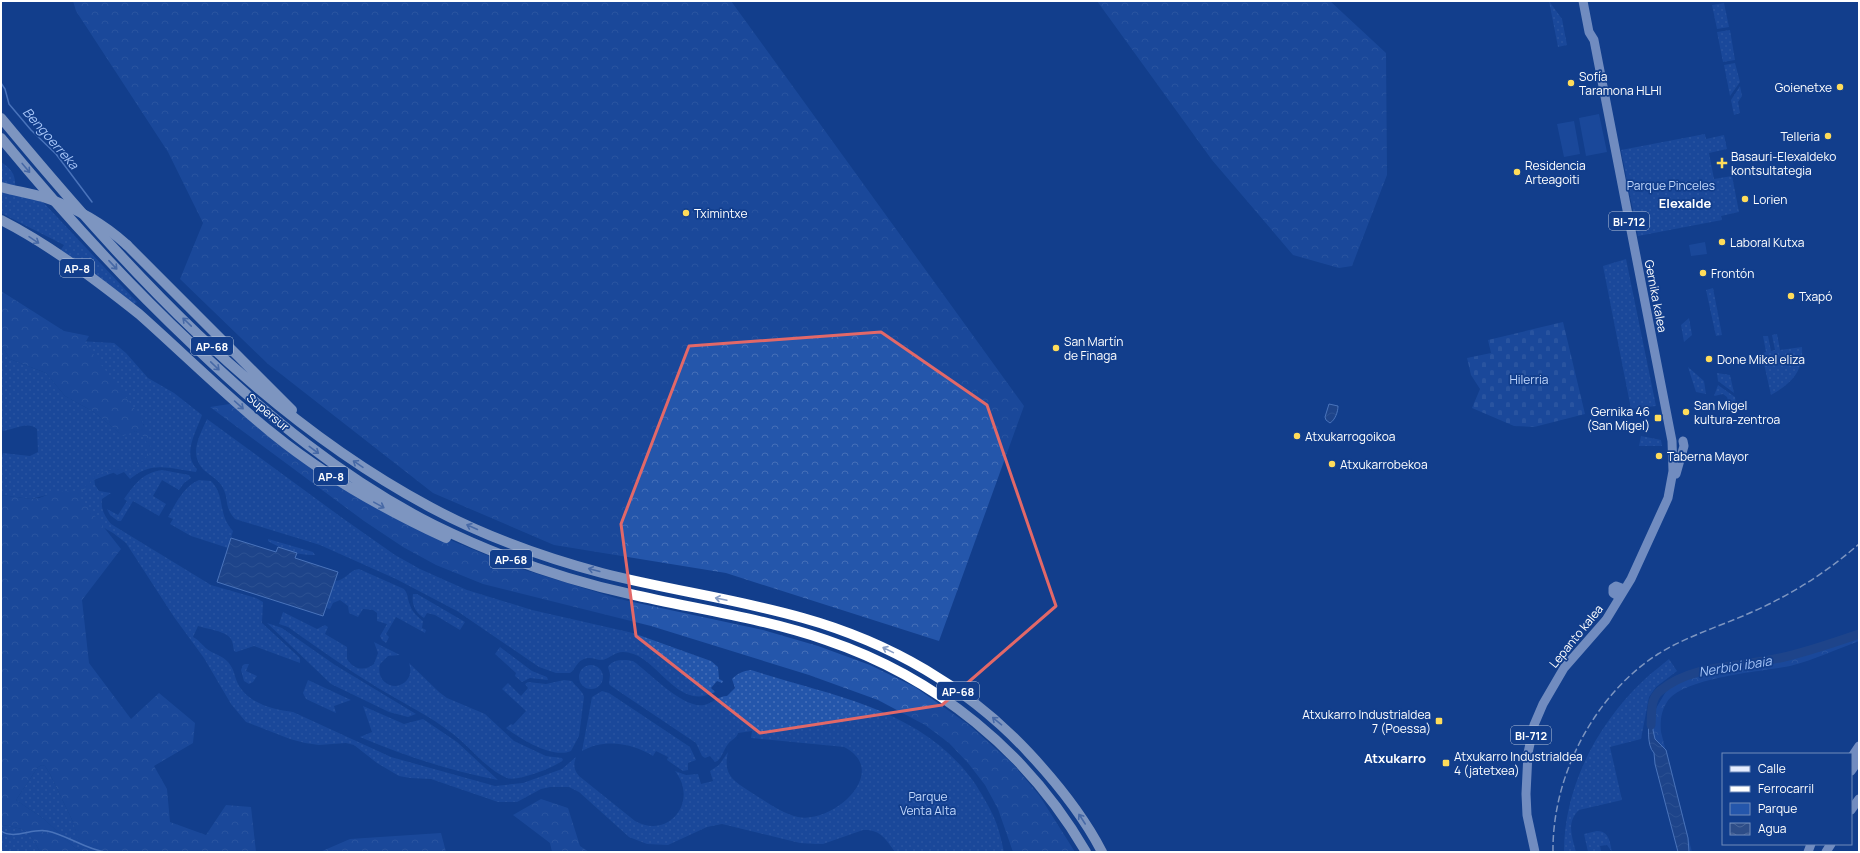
<svg xmlns="http://www.w3.org/2000/svg" width="1860" height="853" viewBox="0 0 1860 853" font-family="Manrope,sans-serif">
<style>
.green{fill:url(#green-dots)}
.forest{fill:url(#forest-crowns);fill-rule:evenodd}
.cemetery{fill:url(#cemetery-stones)}
.pitch{fill:#2456ab}
.water{fill:url(#water-waves);stroke:#8cb4f4}
.lines{fill:none;stroke-linecap:round;stroke-linejoin:round}
.stream{stroke:#8cb4f4;stroke-width:1.5}
.river{stroke:#2d4d88;stroke-width:9}
.primary{stroke:#e4ecff;stroke-width:9}
.motorway{stroke:#fff;stroke-width:10}
.rail{stroke:#fff;stroke-width:1.5;stroke-dasharray:7 3;stroke-linecap:butt}
.motorway-bridge{stroke:#fff;stroke-width:10}
.oneway{stroke:#889ec6}
.marked{fill:none;stroke:#e26868;stroke-width:3;stroke-linejoin:round}
.poi-dot{fill:#ffdc5a;stroke:#123e8c;stroke-width:1.5}
.labels{text-anchor:middle;dominant-baseline:central;stroke-width:3.5;stroke-linejoin:round;paint-order:stroke}
.shield{fill:#123e8c;stroke:#b8c5dc;stroke-width:1}
.shield-label{font-size:11px;font-weight:bold;fill:#fff}
.poi-label{font-size:12px;fill:#fff;stroke:#123e8c;text-anchor:start}
.park-label{font-size:12px;fill:#c1d7fc;stroke:#123e8c}
.street-label{font-size:12px;fill:#fff;stroke:#123e8c}
.water-label{font-size:13px;font-style:italic;fill:#a6c5f8;stroke:#123e8c}
.neighbourhood-label{font-size:13px;font-weight:bold;fill:#fff;stroke:#123e8c}
</style>
<defs>
<pattern id="green-dots" width="8" height="8" patternUnits="userSpaceOnUse"><rect width="8" height="8" fill="#2456ab"/><path d="M2 2h.1M6 6h.1" fill="none" stroke="#456fb8" stroke-width="1.8" stroke-linecap="round"/></pattern>
<pattern id="forest-crowns" width="20" height="18" patternUnits="userSpaceOnUse"><rect width="20" height="18" fill="#2456ab"/><path d="M2 6a3 3 0 1 1 6 0M12 15a3 3 0 1 1 6 0" fill="none" stroke="#456fb8"/></pattern>
<pattern id="cemetery-stones" width="16" height="16" patternUnits="userSpaceOnUse"><rect width="16" height="16" fill="#2456ab"/><path d="M2 7V4a2 2 0 0 1 4 0v3zM10 15v-3a2 2 0 0 1 4 0v3z" fill="#456fb8"/></pattern>
<pattern id="water-waves" width="16" height="10" patternUnits="userSpaceOnUse"><rect width="16" height="10" fill="#2d4d88"/><path d="M0 5q4-4 8 0t8 0" fill="none" stroke="#4c689a"/></pattern>
</defs>
<rect width="100%" height="100%" fill="#123e8c"/>
<path class="green" d="M1549,1L1562,19L1567,45L1558,47Z
M1724,3L1729,27L1717,29L1712,5Z
M1730,30L1735,60L1723,62L1717,32Z
M1735,63L1740,82L1730,96L1724,65Z
M1740,86L1742,96L1738,102L1740,113L1734,115L1731,100Z
M1705,134L1706,139L1724,135L1727,149L1709,153L1714,179L1732,176L1739,212L1721,216L1722,220L1638,236L1621,150Z
M1,162C11,169 16,174 15,187L42,201L137,302L134,304L89,270L60,251L64,245L1,213Z
M1626,259L1656,406L1631,409L1603,266Z
M1713,288L1722,335L1716,336L1706,290Z
M1689,318L1692,335L1684,342L1681,325Z
M1777,334L1780,350L1802,347C1804,371 1791,384 1771,395L1762,355L1763,353L1766,352L1763,336H1768L1771,351L1775,350L1772,335Z
M79,341L114,343L126,353L148,378L174,393L202,415C196,432 182,454 197,469L196,472C170,469 153,460 130,479L124,472L117,475L110,470L94,477L95,485L99,491L111,493L102,499C101,510 104,515 111,524L211,585L256,598L263,602L262,623L300,658V663L254,646L236,652L234,651C233,647 233,642 231,639C226,631 207,629 198,626L193,637C199,640 202,645 207,649C213,654 222,655 228,662C235,670 234,676 238,684C248,703 273,710 293,712L391,757L495,786L523,783L562,769L576,757C573,765 574,770 579,776L635,821C669,840 699,801 675,771L686,775L698,774L701,784L713,781L710,771L719,765L728,752C723,774 732,780 749,791C764,800 780,813 798,817C834,824 891,771 844,747L751,738L752,731L738,733C737,738 731,740 728,744C723,750 722,760 715,762L710,756L705,758L702,756L696,743L611,686L609,684L610,674L608,667C612,659 625,659 633,661C650,673 683,709 704,705C713,703 718,696 727,696L735,688L732,679C738,673 743,671 751,670C834,697 923,708 976,785C984,798 992,811 997,825C1000,834 1002,843 1004,852H895C886,839 880,829 863,830L823,844H816L800,843L722,824L707,827L668,845L647,844L629,837L579,792L569,787H550L541,789L517,802H498L431,779L410,778L399,776L377,763L354,745L346,743L319,745L305,743L290,739L246,722L231,704L204,658L174,617L126,543L113,533L47,495L31,499L1,495V458L3,453L30,456L38,452L37,429C28,421 14,429 4,431L1,430V345L10,359L46,373L65,396L94,412L122,435L136,431L138,432L144,425L86,366Z
M1688,367L1704,381L1706,394L1696,392Z
M1717,373L1730,375L1734,393L1718,381Z
M1718,385L1735,397L1736,406L1730,407L1727,397L1723,394L1714,396Z
M207,419L341,517L395,555L420,569L467,590L532,610L633,633L711,661L718,667L719,679L723,681L722,683L717,681L711,688L715,692C675,713 657,652 623,652C615,652 610,658 603,660C596,661 591,655 582,660C576,663 575,670 570,673H556L539,667L457,611L396,579L320,545L235,519C224,507 229,500 223,488C219,480 211,476 205,471C188,455 199,437 207,419Z
M1641,436L1661,440L1662,446H1639Z
M162,470L189,475L191,478L184,483L179,490L162,480L153,496L166,504L159,516L133,501L121,521H118L110,515L107,509L118,515L127,501L124,499C135,484 142,473 162,470Z
M199,480L211,481C226,496 217,514 233,531L228,548L191,536L170,524L173,519L168,517C176,503 184,486 199,480Z
M268,539L313,552L315,555C300,556 281,549 268,541Z
M359,569L404,589C409,595 407,599 410,605C412,612 418,617 423,621L422,628L426,630L425,633L396,617L386,634L389,637L386,643L382,640L380,636L387,624L377,621V613L373,610L363,609L358,617L349,613L348,606L340,600L333,603L330,609L326,608L335,581C345,581 349,570 359,569Z
M413,594H417L465,622L460,630L435,615L427,613L424,618C416,613 411,605 413,594Z
M283,612L317,629L325,625L328,627L325,634L347,647V659C353,669 364,672 374,664L378,653L374,642L400,655L388,656L380,664C377,676 384,686 396,686C408,684 413,674 409,663L439,692L447,698L485,714L514,741L546,756L562,758L563,760C556,767 517,782 507,778C487,770 470,747 453,734C430,716 403,703 378,688C347,669 318,648 288,627L279,624Z
M267,623L282,628L335,665L416,714L408,717L389,712L331,684Z
M500,647L532,671L547,677L548,680L530,678L522,682L515,676L516,673L495,654Z
M1669,659L1677,671L1656,687L1649,697L1641,739L1610,747L1622,800L1579,810C1566,822 1572,837 1576,852H1564C1564,787 1597,724 1644,680C1652,672 1661,666 1669,659Z
M245,664H249L246,671L257,676L253,682L249,684L244,681L241,670L243,665Z
M579 677a12 12 0 1 1 24 0a12 12 0 1 1-24 0Z
M308,680L351,700L334,706L336,713L306,699L303,693Z
M564,680L572,681C576,687 583,691 584,697L579,736L571,751C553,759 520,739 506,728L511,724L513,725L526,711L502,689L508,683L521,696L528,688L525,684L528,682L546,684Z
M602,691L609,693L690,747L696,760L688,763V770L683,771L667,760L668,757L656,751L653,756C633,743 604,738 582,751L592,697Z
M363,706L404,724L423,719L457,742L498,780C450,771 405,756 360,737L372,732Z
M42,765L45,766L50,774L74,824L81,850L75,848L44,819L16,800L38,767Z
M1,825C26,828 29,830 40,852H1Z
M1597,831C1609,831 1610,842 1612,852L1607,845L1600,846L1601,851L1588,852L1584,834Z"/>
<path class="forest" d="M73,1H731L1024,406L939,641L726,573L554,545L433,493L268,364L180,279L203,223L168,152L76,11Z
M1097,1H1330L1386,53L1387,175L1352,266L1339,268L1293,255L1212,160Z
M1,291L64,331L89,336L85,343L140,416L151,444L148,460L91,481L80,497L121,549L82,600L89,663L131,719L159,693L195,723L193,743L154,766L167,789L170,822L206,835L226,805L251,807L256,852H40C29,830 26,828 1,825V495L31,499L39,498L55,492L82,491C95,468 110,472 132,465C137,463 141,460 146,458L149,448L143,436L136,431L123,436L94,412L65,396L46,373L10,359L1,345ZM42,765L45,766L50,774L74,824L80,850L75,848L44,819L16,800L38,767Z
M243,402L290,441L362,492L433,533L518,568L619,599L763,630L818,646L870,665L915,687L969,725L1012,763L1039,795L1075,852H1013L998,809L985,785L968,763L949,743L925,725L878,700L809,675L651,626L483,584L436,565L403,547L364,521L210,407Z
M1859,632V641C1837,649 1814,660 1790,666C1761,672 1683,677 1667,702C1661,711 1660,722 1661,732L1692,852H1683L1652,741L1655,710L1668,688L1694,675L1785,658Z
M541,799L568,808L580,846L589,852H552L550,843L513,815Z
M441,833L446,852H320L350,839Z"/>
<path class="cemetery" d="M1563,322L1585,414L1534,427L1514,426L1472,408L1480,389L1471,375L1467,358L1491,353L1488,340Z"/>
<path class="pitch" d="M1599,114L1607,152L1586,156L1579,118Z
M1574,121L1580,154L1564,157L1557,124Z
M1705,242L1707,254L1691,256L1689,245Z"/>
<path class="water" d="M1329,404L1338,406C1338,412 1335,420 1330,423L1326,420L1325,417Z
M231,538L276,552L278,547L297,553L295,558L338,572L323,616L217,582Z
M1649,713L1654,715L1653,730L1655,739L1666,750L1688,838L1689,852H1678L1655,764L1654,753C1646,745 1649,724 1649,713Z"/>
<g class="lines">
<path class="stream" d="M1,83L5,89L9,104L31,130L56,154L92,202
M1,831C14,840 32,828 47,831C67,835 85,849 105,852"/>
<path class="river" d="M1651,725C1652,713 1650,699 1660,691C1691,664 1742,667 1780,658C1807,652 1833,643 1859,634"/>
<path class="primary" d="M1676,474L1684,446L1683,441
M1620,597L1613,593V588L1616,586L1624,589
M1851,758L1859,746
M1851,771L1859,760
M1851,810L1859,799
M1535,852L1527,815L1526,794L1528,753L1534,725L1543,704L1564,668L1606,620L1631,579L1668,498L1673,471L1672,441L1594,40L1589,32L1583,1
M1808,852L1811,844
M1826,852L1831,844"/>
<path class="motorway" d="M1,118C124,266 258,415 430,507C484,536 542,557 602,573C668,590 737,599 803,618C889,642 968,687 1029,753C1057,783 1083,815 1102,852
M1,138C61,211 124,280 193,345C266,415 343,479 434,525C497,556 562,579 630,594C695,609 763,618 826,640C936,677 1028,752 1086,852
M1,220C50,245 96,280 139,314C183,353 226,396 272,433C325,476 385,510 446,538
M127,245L292,410"/>
<path class="rail" d="M1553,852C1552,776 1594,695 1658,654C1687,636 1721,626 1752,612C1791,595 1827,572 1859,544"/>
<path class="motorway-bridge" d="M1,187C15,191 29,193 43,197C74,207 103,223 127,245"/>
</g>
<defs><path id="oneway-shaft" d="M-6 0H5M1.5-3L5.5 0L1.5 3" fill="none" stroke-width="1.6" stroke-linecap="round" stroke-linejoin="round"/></defs>
<g class="oneway">
<use href="#oneway-shaft" transform="translate(26 168) rotate(50)"/>
<use href="#oneway-shaft" transform="translate(34 240) rotate(34)"/>
<use href="#oneway-shaft" transform="translate(113 265) rotate(47)"/>
<use href="#oneway-shaft" transform="translate(187 322) rotate(-136)"/>
<use href="#oneway-shaft" transform="translate(215 366) rotate(44)"/>
<use href="#oneway-shaft" transform="translate(239 405) rotate(42)"/>
<use href="#oneway-shaft" transform="translate(314 450) rotate(37)"/>
<use href="#oneway-shaft" transform="translate(358 464) rotate(-146)"/>
<use href="#oneway-shaft" transform="translate(379 505) rotate(29)"/>
<use href="#oneway-shaft" transform="translate(472 527) rotate(-156)"/>
<use href="#oneway-shaft" transform="translate(594 570) rotate(-165)"/>
<use href="#oneway-shaft" transform="translate(721 599) rotate(-168)"/>
<use href="#oneway-shaft" transform="translate(888 650) rotate(-154)"/>
<use href="#oneway-shaft" transform="translate(997 721) rotate(-140)"/>
<use href="#oneway-shaft" transform="translate(1082 819) rotate(-123)"/>
</g>
<path d="M0 0H1860V853H0ZM881,332L987,405L1056,606L942,705L760,733L636,636L621,524L689,346Z" fill="#123e8c" fill-opacity=".55" fill-rule="evenodd"/>
<path class="marked" d="M881,332L987,405L1056,606L942,705L760,733L636,636L621,524L689,346Z"/>
<g class="poi-dot">
<circle cx="1571" cy="83" r="4"/>
<circle cx="1840" cy="87" r="4"/>
<circle cx="1828" cy="136" r="4"/>
<path d="M1720 157h4v4h4v4h-4v4h-4v-4h-4v-4h4z"/>
<circle cx="1517" cy="172" r="4"/>
<circle cx="1745" cy="199" r="4"/>
<circle cx="686" cy="213" r="4"/>
<circle cx="1722" cy="242" r="4"/>
<circle cx="1703" cy="273" r="4"/>
<circle cx="1791" cy="296" r="4"/>
<circle cx="1056" cy="348" r="4"/>
<circle cx="1709" cy="359" r="4"/>
<circle cx="1686" cy="412" r="4"/>
<rect x="1654" y="414" width="8" height="8" rx="2"/>
<circle cx="1297" cy="436" r="4"/>
<circle cx="1659" cy="456" r="4"/>
<circle cx="1332" cy="464" r="4"/>
<rect x="1435" y="717" width="8" height="8" rx="2"/>
<rect x="1442" y="759" width="8" height="8" rx="2"/>
</g>
<g class="labels">
<g class="shield">
<rect x="1609" y="212" width="40" height="18" rx="3"/>
<rect x="60" y="259" width="34" height="18" rx="3"/>
<rect x="191" y="337" width="42" height="18" rx="3"/>
<rect x="314" y="467" width="34" height="18" rx="3"/>
<rect x="490" y="550" width="42" height="18" rx="3"/>
<rect x="937" y="682" width="42" height="18" rx="3"/>
<rect x="1511" y="726" width="40" height="18" rx="3"/>
</g>
<g class="shield-label">
<text x="1629" y="221">BI-712</text>
<text x="77" y="268">AP-8</text>
<text x="212" y="346">AP-68</text>
<text x="331" y="476">AP-8</text>
<text x="511" y="559">AP-68</text>
<text x="958" y="691">AP-68</text>
<text x="1531" y="735">BI-712</text>
</g>
<g class="poi-label">
<text x="1579" y="76">Sofía<tspan x="1579" dy="14">Taramona HLHI</tspan></text>
<text x="1832" y="87" text-anchor="end">Goienetxe</text>
<text x="1820" y="136" text-anchor="end">Telleria</text>
<text x="1731" y="156">Basauri-Elexaldeko<tspan x="1731" dy="14">kontsultategia</tspan></text>
<text x="1525" y="165">Residencia<tspan x="1525" dy="14">Arteagoiti</tspan></text>
<text x="1753" y="199">Lorien</text>
<text x="694" y="213">Tximintxe</text>
<text x="1730" y="242">Laboral Kutxa</text>
<text x="1711" y="273">Frontón</text>
<text x="1799" y="296">Txapó</text>
<text x="1064" y="341">San Martín<tspan x="1064" dy="14">de Finaga</tspan></text>
<text x="1717" y="359">Done Mikel eliza</text>
<text x="1694" y="405">San Migel<tspan x="1694" dy="14">kultura-zentroa</tspan></text>
<text x="1650" y="411" text-anchor="end">Gernika 46<tspan x="1650" dy="14">(San Migel)</tspan></text>
<text x="1305" y="436">Atxukarrogoikoa</text>
<text x="1667" y="456">Taberna Mayor</text>
<text x="1340" y="464">Atxukarrobekoa</text>
<text x="1431" y="714" text-anchor="end">Atxukarro Industrialdea<tspan x="1431" dy="14">7 (Poessa)</tspan></text>
<text x="1454" y="756">Atxukarro Industrialdea<tspan x="1454" dy="14">4 (jatetxea)</tspan></text>
</g>
<g class="park-label">
<text x="1671" y="185">Parque Pinceles</text>
<text x="1529" y="379">Hilerria</text>
<text x="928" y="796">Parque<tspan x="928" dy="14">Venta Alta</tspan></text>
</g>
<g class="street-label">
<text transform="translate(1656 296) rotate(79)">Gernika kalea</text>
<text transform="translate(268 412) rotate(40)">Supersur</text>
<text transform="translate(1576 636) rotate(-51)">Lepanto kalea</text>
</g>
<g class="water-label">
<text transform="translate(51 138) rotate(49)">Bengoerreka</text>
<text transform="translate(1735 666) rotate(-9)">Nerbioi ibaia</text>
</g>
<g class="neighbourhood-label">
<text x="1685" y="203">Elexalde</text>
<text x="1395" y="758">Atxukarro</text>
</g>
</g>
<rect width="1860" height="853" fill="none" stroke="#ffffff" stroke-width="4"/>
<rect x="1722" y="753" width="130" height="92" fill="#123e8c" stroke="#718bba"/>
<rect x="1730" y="766" width="20" height="6" fill="#e4ecff" stroke="#718bba"/>
<text x="1758" y="773" font-size="12" fill="#ffffff">Calle</text>
<rect x="1730" y="786" width="20" height="6" fill="#ffffff" stroke="#718bba"/>
<text x="1758" y="793" font-size="12" fill="#ffffff">Ferrocarril</text>
<rect x="1730" y="803" width="20" height="12" fill="#2456ab" stroke="#718bba"/>
<text x="1758" y="813" font-size="12" fill="#ffffff">Parque</text>
<rect x="1730" y="823" width="20" height="12" fill="url(#water-waves)" stroke="#718bba"/>
<text x="1758" y="833" font-size="12" fill="#ffffff">Agua</text>
</svg>
